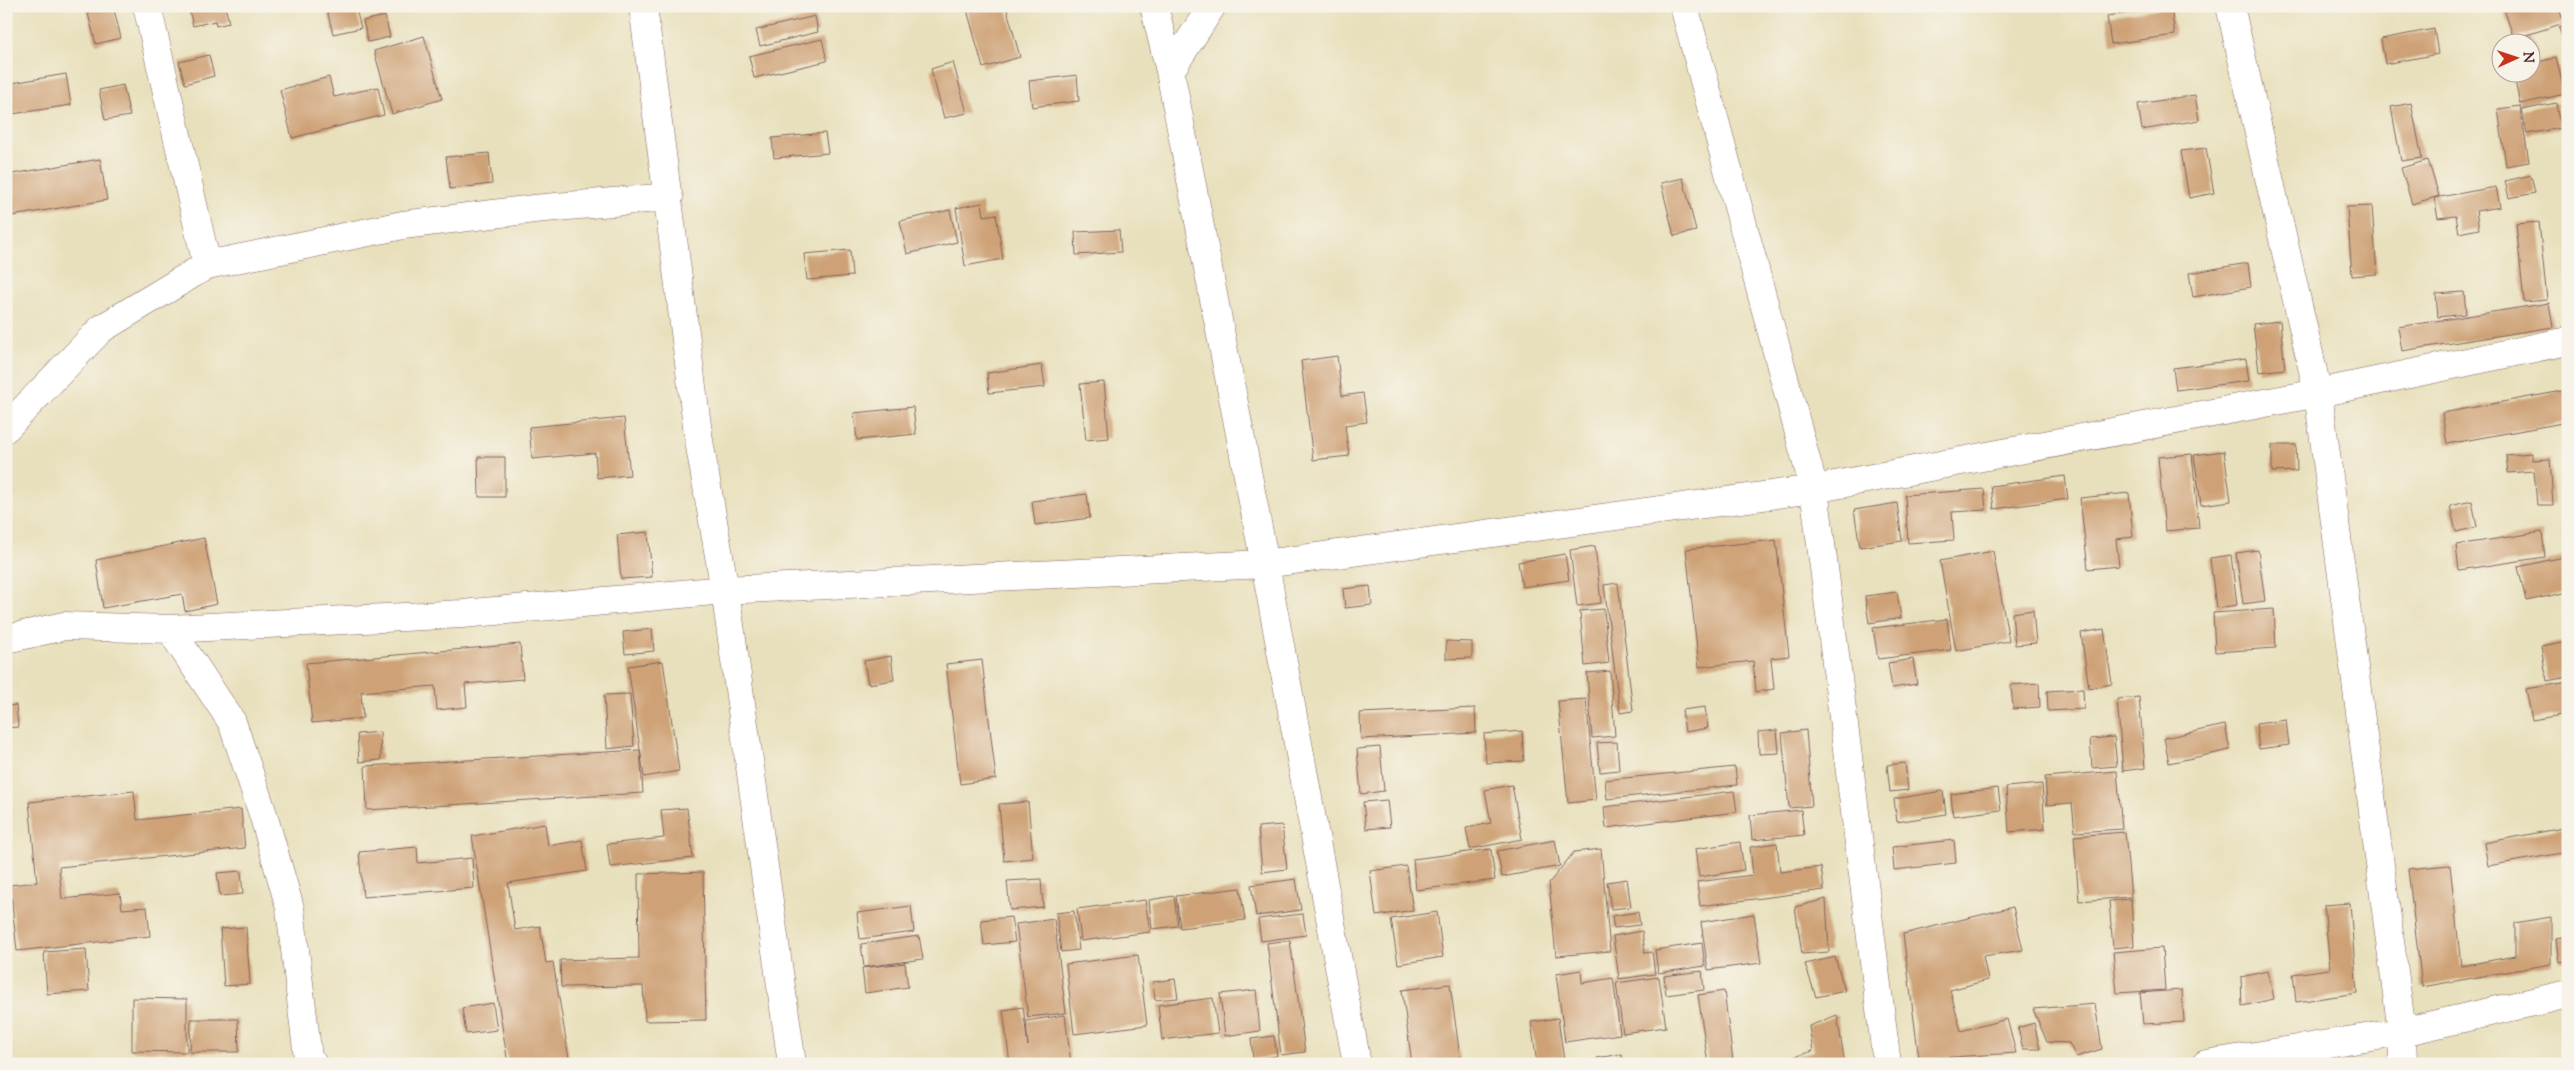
<svg xmlns="http://www.w3.org/2000/svg" width="2574" height="1070" viewBox="0 0 2574 1070" font-family="'Sorts Mill Goudy',serif">
<style>
.building{fill:#cea176}
.lines{fill:none;stroke-linecap:round;stroke-linejoin:round}
.street-casing{stroke:#81635e;stroke-width:29}
.street{stroke:#fff;stroke-width:28}
</style>
<rect width="100%" height="100%" fill="#f7f3e8"/>
<filter id="ink" filterUnits="userSpaceOnUse"><feTurbulence type="fractalNoise" baseFrequency=".02" numOctaves="2"/><feDisplacementMap in="SourceGraphic" scale="10" xChannelSelector="R" yChannelSelector="G"/><feConvolveMatrix kernelMatrix="1 2 1 2 8 2 1 2 1" color-interpolation-filters="sRGB"/></filter>
<filter id="wash" filterUnits="userSpaceOnUse"><feTurbulence type="fractalNoise" baseFrequency=".0096" numOctaves="4" result="noise"/><feDisplacementMap in="SourceGraphic" scale="20" xChannelSelector="R" yChannelSelector="G"/><feGaussianBlur stdDeviation="1.12" result="paint"/><feColorMatrix in="noise" values="0 0 0 0 0 0 0 0 0 0 0 0 0 0 0 0 0 1.4 0 .05"/><feComposite in="paint" operator="in"/></filter>
<g filter="url(#wash)">
<rect width="100%" height="100%" fill="#e8e0bc"/>
<g id="blocks">
<path class="building" d="M86,6H113L121,38L96,44Z
M188,6H225L229,23L216,26L215,21L193,26Z
M326,6H355L361,28L333,34Z
M966,6H1006L1020,57L983,68Z
M2503,6H2558L2564,23L2514,39Z
M2171,7L2175,35L2111,44L2107,16Z
M385,16L390,37L368,42L363,21Z
M815,16L818,32L760,46L756,30Z
M2568,25V47H2566L2559,28Z
M2434,29L2438,54L2385,64L2381,39Z
M424,36L442,99L392,114L374,51Z
M2531,37L2538,54L2532,56V42H2516Z
M822,39L827,61L754,78L749,56Z
M209,55L214,76L185,84L179,62Z
M2556,58L2565,94L2520,104L2513,72H2532V63Z
M953,62L967,113L944,118L931,69Z
M66,74L71,105L6,115V84Z
M1077,75L1079,101L1032,107L1029,81Z
M329,77L334,97L378,87L384,115L292,138L280,90Z
M123,85L130,116L105,120L99,90Z
M2195,95L2199,120L2142,130L2138,104Z
M2411,103L2422,158L2401,161L2391,107Z
M2556,103L2560,128L2527,134L2522,110Z
M2520,106L2529,162L2506,166L2498,109Z
M825,133L828,153L774,158L772,138Z
M2206,148L2214,193L2189,198L2181,151Z
M489,153L492,184L450,189L446,157Z
M100,159L107,200L6,217V175Z
M2428,160L2439,196L2412,204L2401,168Z
M2531,175L2535,193L2509,198L2505,181Z
M1683,178L1696,231L1674,236L1661,183Z
M2496,187L2500,207L2476,211L2479,229L2459,233L2456,216L2438,218L2434,198Z
M982,203L984,216L996,214L1003,259L965,266L956,208Z
M2372,206L2377,274L2352,276L2347,207Z
M950,210L957,242L907,254L900,221Z
M2539,222L2547,300L2524,302L2516,224Z
M1119,230L1121,252L1076,255L1075,232Z
M850,250L852,276L807,280L804,254Z
M2248,263L2251,287L2193,297L2189,273Z
M2464,292L2466,314L2438,317L2436,294Z
M2549,303L2553,327L2402,351L2398,327Z
M2280,321L2285,369L2259,372L2253,324Z
M1337,356L1342,396L1363,393L1367,422L1345,425L1349,456L1313,460L1301,361Z
M2246,359L2249,381L2176,390L2173,368Z
M1042,365L1045,387L989,393L987,373Z
M1104,382L1109,438L1086,440L1080,384Z
M2568,390V422L2447,444L2442,413Z
M913,407L916,434L857,440L854,413Z
M624,418L630,475L597,478L595,453L532,459L529,427Z
M2272,445H2296L2297,471L2272,472Z
M2224,451L2231,501L2201,505L2194,455Z
M2532,453V460L2550,459L2553,505H2537L2534,471L2508,473L2506,455Z
M2192,454L2199,528L2165,531L2158,457Z
M478,457H505V497H479Z
M2065,476L2068,499L1994,509L1991,486Z
M1984,489L1986,510L1952,512L1954,540L1908,543L1905,495Z
M2129,493L2133,537L2116,539L2119,566L2088,569L2080,498Z
M1087,494L1090,518L1035,525L1032,501Z
M2472,501L2477,527L2456,532L2450,506Z
M1897,503L1902,541L1860,547L1854,510Z
M648,532L652,577L621,579L617,535Z
M2542,532L2545,557L2459,570L2456,545Z
M204,538L217,604L185,611L182,594L103,608L96,560Z
M1776,540L1789,656L1771,658L1774,689L1756,692L1753,661L1699,667L1686,549Z
M1595,546L1601,603L1577,606L1570,550Z
M2258,550L2265,601L2243,604L2236,553Z
M1993,551L2009,641L1956,651L1940,561Z
M1565,554L1569,580L1522,587L1518,562Z
M2231,555L2237,605L2216,608L2210,558Z
M2568,556V592L2526,601L2518,567Z
M1618,583L1633,711L1620,713L1604,585Z
M1370,586L1372,605L1345,608L1343,589Z
M1897,592L1901,618L1869,623L1865,596Z
M1604,609L1609,663L1585,666L1580,611Z
M2274,609L2276,648L2215,652L2213,613Z
M2033,610L2036,643L2015,645L2012,613Z
M1947,619L1951,650L1878,659L1873,628Z
M652,629L654,651L625,654L623,632Z
M2104,629L2112,684L2089,688L2081,633Z
M1446,641L1472,642V658L1446,659Z
M2568,641V677L2547,681L2541,646Z
M520,644L523,679L465,684L467,707L437,710L435,686L361,692L363,718L312,723L306,663Z
M891,656L894,680L868,684L864,661Z
M1913,659L1917,684L1892,688L1888,663Z
M982,660L996,779L960,784L946,664Z
M663,661L679,771L644,777L628,666Z
M1610,671L1615,736L1592,738L1587,673Z
M2568,682V714L2532,720L2526,689Z
M2039,683L2040,707L2013,709L2011,685Z
M2083,689L2084,709L2048,711L2047,691Z
M630,694L634,746L607,749L604,695Z
M2139,697L2145,768L2123,771L2117,699Z
M1586,699L1596,800L1568,803L1558,701Z
M16,705L18,727L6,728V706Z
M1705,707L1708,728L1685,732L1682,710Z
M1475,708L1476,733L1361,739L1360,713Z
M2286,720L2289,745L2259,749L2256,724Z
M2225,725L2230,750L2169,763L2164,738Z
M1777,730L1779,753L1759,754L1758,732Z
M1806,730L1812,806L1789,808L1782,733Z
M1522,731L1524,761L1486,763L1484,734Z
M380,732L381,760L359,762L357,734Z
M2114,737L2117,766L2092,768L2090,739Z
M1617,742L1619,770L1600,772L1597,743Z
M1380,747L1384,791L1361,794L1357,749Z
M640,750L643,793L367,810L365,766Z
M1905,763L1908,790L1890,792L1887,765Z
M1735,767L1737,785L1607,799L1605,780Z
M2117,771L2122,829L2075,832L2072,803L2047,805L2045,777Z
M2042,784L2045,829L2009,832L2006,787Z
M1512,785L1522,839L1470,849L1466,828L1491,823L1485,790Z
M1998,788L2001,810L1953,816L1951,794Z
M134,791L137,820L241,809L245,848L59,867L62,899L120,893L122,909L147,907L150,936L17,951L10,885L37,882L29,802Z
M1734,791L1737,812L1606,828L1604,807Z
M1943,791L1946,814L1897,822L1894,799Z
M1387,800L1390,827L1366,829L1363,802Z
M1028,802L1033,858L1004,861L999,804Z
M687,808L693,858L610,867L607,844L664,838L661,810Z
M1801,810L1804,835L1752,840L1750,815Z
M545,824L548,846L582,840L587,871L508,883L515,930L540,926L546,963L553,962L570,1064H539L538,1061L508,1064L472,836Z
M1282,825L1287,869L1262,872L1258,827Z
M2568,827V852L2488,866L2484,843Z
M2125,832L2131,897L2079,901L2074,836Z
M1555,840L1560,866L1502,877L1497,851Z
M1954,840L1956,863L1894,870L1892,847Z
M1740,842L1744,870L1699,877L1695,849Z
M1777,843L1780,872L1821,867L1824,890L1700,906L1697,882L1753,875L1750,847Z
M417,847L418,863L472,858L474,888L363,897L359,852Z
M1491,849L1495,880L1416,890L1413,859Z
M1601,849L1610,951L1556,956L1549,883L1574,852Z
M2450,865L2461,966L2515,956V923L2551,917V964L2422,987L2408,869Z
M1406,866L1413,910L1376,916L1370,871Z
M241,871L243,894L220,896L217,873Z
M703,872L706,1020L645,1021L643,986L561,987L560,960L639,958L638,874Z
M1041,879L1043,907L1010,910L1007,881Z
M1296,879L1301,910L1256,916L1251,885Z
M1627,879L1631,907L1611,909L1607,882Z
M1240,888L1245,920L1180,928L1176,896Z
M1174,896L1178,926L1152,929L1149,900Z
M1826,899L1829,952L1802,954L1795,907Z
M2131,899L2134,946L2113,948L2109,901Z
M1145,900L1150,932L1081,941L1077,909Z
M2350,903L2357,993L2296,1002L2293,974L2330,969L2324,905Z
M911,906L914,932L860,939L857,913Z
M2013,907L2023,950L1983,956L1988,980L1950,990L1961,1031L2007,1019L2016,1053L1919,1059L1903,934Z
M1074,911L1079,950L1061,952L1056,913Z
M1437,912L1443,957L1398,964L1391,919Z
M1638,912L1640,925L1614,928L1612,916Z
M1303,914L1306,935L1261,941L1258,919Z
M1754,914L1761,963L1708,970L1701,922Z
M1011,917L1015,942L984,945L981,920Z
M1054,919L1066,1013L1028,1017L1016,924Z
M246,927L250,984L224,986L220,929Z
M1642,931L1645,953L1652,952L1655,974L1619,979L1613,936Z
M919,936L923,959L864,967L861,944Z
M2568,936V961L2559,962L2556,938Z
M1290,940L1305,1052L1281,1055L1267,943Z
M1702,943L1705,966L1658,973L1655,950Z
M2162,948L2165,990L2117,993L2113,952Z
M86,949L89,991L47,994L44,952Z
M1138,955L1147,1025L1074,1034L1066,964Z
M1835,957L1845,991L1816,997L1805,964Z
M905,963L908,987L865,993L862,968Z
M1581,970L1582,983L1613,978L1620,1034L1565,1042L1556,974Z
M1702,971L1704,990L1666,995L1664,976Z
M2268,971L2274,999L2242,1006L2241,977Z
M1659,977L1666,1027L1623,1033L1616,983Z
M1175,979L1178,998L1155,1000L1153,982Z
M1450,984L1461,1064H1412L1402,990Z
M1256,990L1260,1031L1225,1036L1220,994Z
M2182,990L2184,1022L2143,1024L2140,993Z
M1724,991L1733,1061L1708,1064L1698,995Z
M132,998L187,999V1052L132,1051Z
M1213,998L1218,1033L1162,1040L1158,1005Z
M493,1003L497,1030L466,1034L462,1008Z
M2095,1004L2102,1049L2076,1057L2069,1043L2047,1042L2033,1009Z
M1023,1007L1028,1046L1026,1021L1065,1015L1071,1064H1010L1003,1010Z
M1837,1015L1845,1064H1770L1813,1051L1809,1026Z
M1558,1018L1564,1061L1537,1064L1531,1022Z
M191,1019H238L239,1052H190Z
M2034,1023L2040,1049H2023L2018,1028Z
M1274,1036L1277,1056L1253,1059L1251,1039Z
M1622,1054L1623,1064H1598L1597,1058Z"/>
</g>
</g>
<g filter="url(#ink)">
<use href="#blocks" fill-opacity="0" stroke="#81635e" stroke-width="1"/>
<g class="lines">
<defs>
<path id="street" d="M147,6L207,265
M643,6L699,441L725,590L792,1064
M1154,6L1170,71L1265,564L1357,1064
M1684,6L1814,489L1887,1064
M2230,6L2318,393L2402,1032L2403,1064
M1170,71L1212,6
M6,428L101,329L207,265L403,225L534,209L669,197
M170,629L232,722L263,814L290,908L308,1058L313,1064
M6,639L64,626L170,629L462,614L725,590L1265,564L1814,489L2318,393L2568,341
M2206,1064L2402,1032L2568,994"/>
</defs>
<use href="#street" class="street-casing"/>
<use href="#street" class="street"/>
</g>
</g>
<rect width="2574" height="1070" fill="none" stroke="#f7f3e8" stroke-width="25"/>
<g transform="translate(2516 58) rotate(87)"><circle r="24" fill="#f7f3e8" stroke="#b29e9c"/>
<path d="M0-4L9 19L0 12L-9 19Z" fill="#c8321e"/>
<text y="-8" font-size="14" font-weight="bold" text-anchor="middle" fill="#4a1f2b">N</text>
</g>
</svg>
